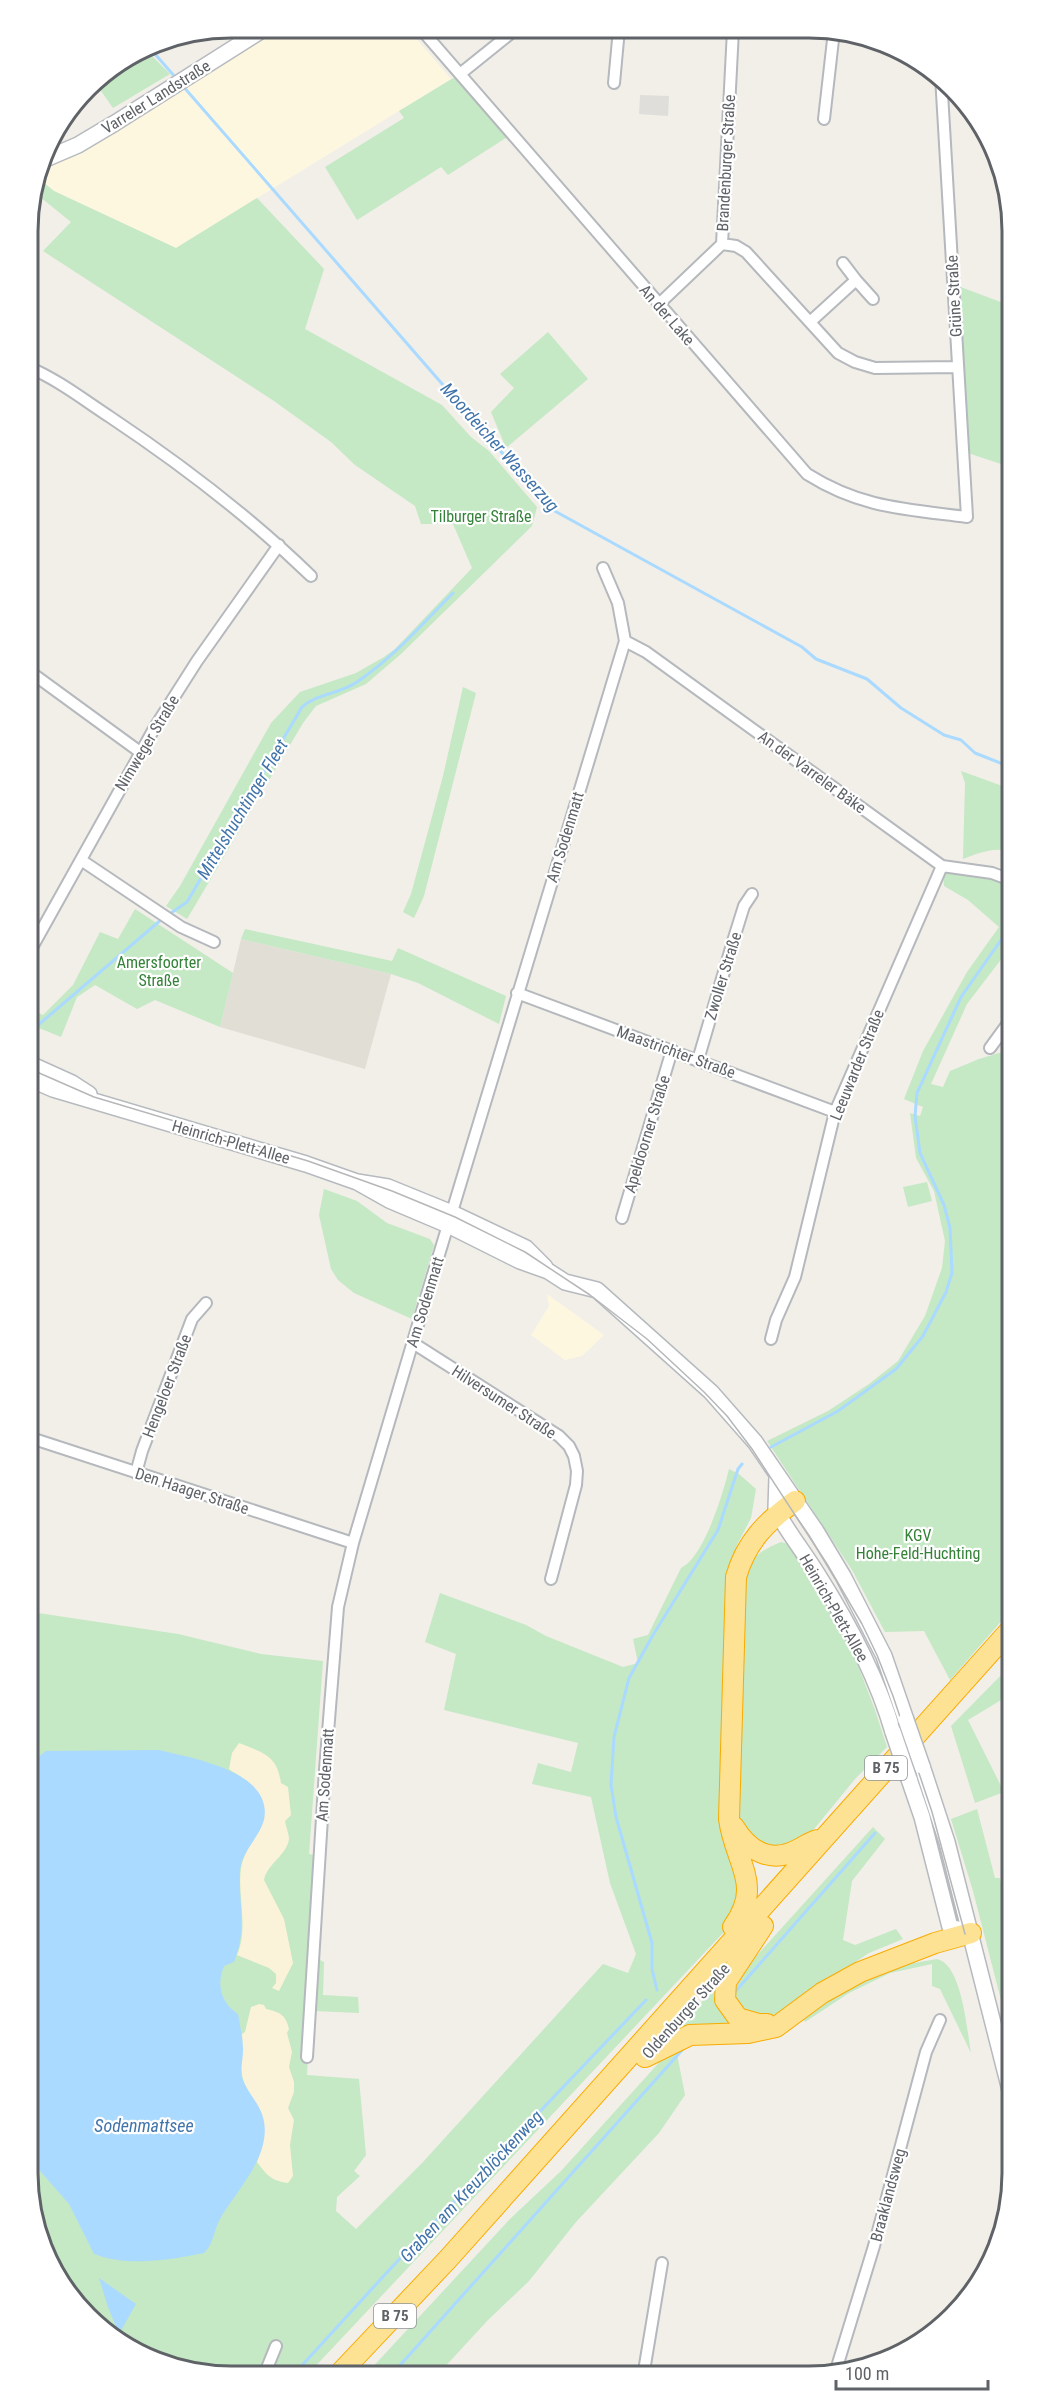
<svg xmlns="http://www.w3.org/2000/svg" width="1040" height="2404" viewBox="0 0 1040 2404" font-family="'Roboto Condensed',sans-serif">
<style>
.commercial{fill:#fef7e0}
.industrial{fill:#e0deda}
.education{fill:#e1ded6}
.green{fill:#c5e8c5}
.sand{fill:#fbf3d9}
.water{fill:#aadaff}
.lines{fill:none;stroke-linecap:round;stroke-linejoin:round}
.stream{stroke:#aadaff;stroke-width:3}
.street-casing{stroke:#b5b8bc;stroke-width:14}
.secondary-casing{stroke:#b6babf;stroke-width:18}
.highway-casing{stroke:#f9ab00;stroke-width:22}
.street{stroke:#fff;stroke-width:10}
.secondary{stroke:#fff;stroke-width:15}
.highway{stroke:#fde293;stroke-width:20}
.tram{stroke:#b6b7b8;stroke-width:1.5}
.secondary-bridge-casing{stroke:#b6babf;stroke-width:18;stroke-linecap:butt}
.secondary-bridge{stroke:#fff;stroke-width:15}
.labels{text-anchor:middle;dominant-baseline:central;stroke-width:4.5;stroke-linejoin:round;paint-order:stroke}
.shield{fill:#fff;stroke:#8f9295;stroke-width:1.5}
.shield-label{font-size:15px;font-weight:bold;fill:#5f6368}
.street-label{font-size:16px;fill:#5f6368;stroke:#fff}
.park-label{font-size:16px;fill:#348238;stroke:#fff}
.water-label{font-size:18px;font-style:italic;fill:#4174aa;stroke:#fff}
.rim{fill:none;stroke:#5f6368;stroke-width:3}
</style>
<rect width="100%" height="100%" fill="#f1efe8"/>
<path class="commercial" d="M283,27L407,28L451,79L176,248L54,191L38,178L39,174Z
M547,1294L604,1335L582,1356L565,1360L531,1335L549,1306Z"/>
<path class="industrial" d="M640,95L669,96L668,116L639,114Z"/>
<path class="education" d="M241,939L391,974L365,1069L220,1027Z"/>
<path class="green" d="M144,48L170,74L113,108L94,81Z
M460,74L512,134L448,175L441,167L357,220L325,167L404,118L399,111Z
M38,178L54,191L176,248L257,198L324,269L305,329L442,405L471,437L489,451L537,507L532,526L401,654L366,684L316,706L303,723L187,919L166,906L180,886L271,723L300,692L356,673L384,657L395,649L472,568L453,524H421L415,506L355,465L331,442L274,401L43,251L71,222L34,192Z
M958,286L1006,304L1007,466L968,453Z
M548,332L588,379L506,448L491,412L514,388L500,374Z
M463,687L476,693L424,896L414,918L403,912L411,894L443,776Z
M961,771L1008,788V852C996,846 976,854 963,859L965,783Z
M943,872H959L1008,881L1009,949L967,1004L931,1084L943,1087L950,1071L979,1059L1009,1050L1010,1520L1006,1527L1010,1530L1011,1610L950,1680L924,1631L885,1632L852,1570L767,1441L828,1411L869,1384L898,1361L925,1316L942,1268L945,1241L934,1191L916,1158L910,1113L920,1116L923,1107L904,1099L923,1051L967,972L999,927L968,900L944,886Z
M135,909L233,973L220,1027L155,1000L137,1009L95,985L77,997L61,1037L39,1028L30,1049V1009L43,1015L73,985L100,932L118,939Z
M245,929L392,961L398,948L506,996L499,1024L418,983L391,974L241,939Z
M927,1182L932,1201L908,1207L903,1187Z
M324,1189L357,1201L387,1223L430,1239L434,1245L412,1319L354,1293L338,1280L331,1269L319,1215Z
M729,1469L739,1474L756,1489L751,1518L737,1545L729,1569L738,1873V1910L723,1933L309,2373H191L96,2326L61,2286L34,2226L32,1606L39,1608L38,1613L178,1634L261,1654L323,1661L309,1854L325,1857L318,1959L324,1962L323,1995L358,1997L359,2013L315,2011L309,2040L307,2075L359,2079L366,2155L354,2171L360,2176L337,2197L336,2211L356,2229L423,2162L603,1964L628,1973L636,1954L610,1883L591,1797L532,1784L538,1763L571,1772L578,1743L444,1710L456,1654L425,1642L440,1593L526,1625L546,1636L623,1667L638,1663L633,1639L648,1635L681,1568C704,1557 723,1494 729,1469Z
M781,1542L788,1544L838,1622L854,1655L875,1710L887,1747L855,1779L810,1834L786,1848H760L741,1824L737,1808L746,1567C756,1554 766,1548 781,1542Z
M1011,1665V1694L968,1720L1004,1792L975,1803L951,1726Z
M977,1809L995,1878H1000L1010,1928H1012V2043L973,1891L951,1819Z
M873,1827L885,1839L852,1881L843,1940L855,1945L896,1929L903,1939L869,1953L777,2014L760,2018L741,2013L732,1998V1983Z
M937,1959C962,1964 967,2031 971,2053L940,1989L932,1986V1964L890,1973L849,1993L805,2022L803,2018L841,1989L897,1966Z
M719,1983L739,2025L670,2036Z
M676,2049L685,2095L659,2133L576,2222L529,2281L488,2320L440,2372H368L511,2218L561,2171L665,2056Z"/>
<path class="sand" d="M239,1743C264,1753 277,1755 281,1783L288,1787L291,1815L285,1821C286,1827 289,1834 289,1839C287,1855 267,1864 264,1880L284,1919L293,1963L279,1991L272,1988L276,1983V1974L269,1968L237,1955C249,1927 237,1896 241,1868C244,1847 267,1827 263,1804C260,1787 242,1778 229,1769L232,1753Z
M259,2004L264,2005L266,2009C280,2012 286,2015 289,2029L287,2033L292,2052L289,2067L294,2082V2092L288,2108L294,2120L290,2145L293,2176L288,2183C271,2181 266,2174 257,2162C266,2138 267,2121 253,2099C248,2091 242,2082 242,2073C240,2060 243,2047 242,2034L245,2032L251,2007Z"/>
<path class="water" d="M159,1750C191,1758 274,1771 264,1820C259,1838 242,1851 240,1870C238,1904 248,1927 234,1962L224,1966C216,1985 221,2003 238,2014C240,2026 243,2038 243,2050C243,2058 241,2066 241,2073C244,2089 257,2100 262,2114C275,2152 239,2187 221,2217C214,2228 214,2244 204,2253C169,2260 129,2267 94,2254L69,2204L34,2164L33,1761L46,1751Z
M99,2278L136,2304L119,2334L108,2307Z"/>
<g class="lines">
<path class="stream" d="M148,46L176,78
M182,85L551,509L802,647L816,659L867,679L901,708L944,735L961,740L975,753L1008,766
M168,915L187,902L302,707C318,693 340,694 357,682C393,658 422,624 453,593
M30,1032L162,919
M771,1447L838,1411L896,1369L923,1336L946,1292L952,1273L950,1228L944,1205L920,1153L915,1116L917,1093L961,997L1008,930
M657,1990L652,1969V1943L616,1817L611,1785L614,1737L629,1678L653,1635L718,1530L738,1469L742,1464
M734,1993L875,1833
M119,2334V2338
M394,2372L684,2048
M255,2373L258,2368L260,2369
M295,2373L391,2268L646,2000"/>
<defs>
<path id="street" d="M420,28L807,474C861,508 905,509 967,517L941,76
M460,74L516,29
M614,83L619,29
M824,119L834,31
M722,244L736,246L746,252L838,353L855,362L875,368L957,367
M843,263L856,280
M658,305L722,244L733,30
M810,322L856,280L873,299
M28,367C57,379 84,400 110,417C182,465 249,516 311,576
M625,641L646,652L942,866L992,873L1008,879
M29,671L140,752
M81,860L181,927L214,942
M30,951L155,727L197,661L279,545
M517,993L835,1112
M990,1048L1009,1022
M698,1060L734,938L744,906L752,894
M622,1218L672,1050
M771,1339L776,1320L795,1277L835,1112L942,866
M413,1343L559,1436L569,1446L574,1456L577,1471L576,1485L551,1579
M31,1438L353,1543
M136,1473L142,1451L192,1319L206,1303
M307,2057L325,1770L338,1607L353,1543L428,1291L625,641L618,603L603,568
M836,2370L874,2246L926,2052L940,2020
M644,2371L662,2263
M265,2373L276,2346"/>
<path id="secondary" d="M43,160L78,145L115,123L267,27
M30,1064L72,1083L89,1094
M30,1079L53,1089L306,1164L357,1182L388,1187L452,1213L526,1248L545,1267
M357,1182L389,1200L448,1225L520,1261L548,1271L565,1282L597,1290L711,1392L755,1442L816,1531L843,1576L884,1656L906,1720
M777,1477L776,1508L778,1514C790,1535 805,1554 818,1575C849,1624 877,1677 893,1732
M922,1766L947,1842L1012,2098
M909,1779L922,1817L950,1927L971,1933"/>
<path id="highway" d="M734,1827C748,1850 770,1864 797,1850C805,1846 810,1842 818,1840
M763,1926L726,1982L725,2000L738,2018L759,2024H767
M733,1927C764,1884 735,1864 729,1819L736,1577C746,1542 766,1522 795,1501
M645,2057L690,2035L748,2033L776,2027L822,1993L860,1972L935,1943L971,1933
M341,2372L448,2259L1011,1629"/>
</defs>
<use href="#street" class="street-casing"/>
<use href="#secondary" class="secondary-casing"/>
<use href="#highway" class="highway-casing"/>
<use href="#street" class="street"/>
<use href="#secondary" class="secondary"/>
<use href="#highway" class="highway"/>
<path class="tram" d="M30,1069L94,1097L308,1161L392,1191L455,1217L525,1252L590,1295L647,1339L704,1392L727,1416L752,1449L827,1564L862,1624L877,1655L893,1696L932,1812L965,1934"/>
<defs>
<path id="secondary-bridge" d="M906,1720L922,1766
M893,1732L909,1779"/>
</defs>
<use href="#secondary-bridge" class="secondary-bridge-casing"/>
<use href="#secondary-bridge" class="secondary-bridge"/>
</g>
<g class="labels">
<g class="shield">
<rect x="865" y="1756" width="42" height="24" rx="4.5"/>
<rect x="374" y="2304" width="42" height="24" rx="4.5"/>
</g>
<g class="shield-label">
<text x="886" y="1768">B 75</text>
<text x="395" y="2316">B 75</text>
</g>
<g class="street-label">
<text transform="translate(156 97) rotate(-32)">Varreler Landstraße</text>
<text transform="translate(726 163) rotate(-87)">Brandenburger Straße</text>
<text transform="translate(954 296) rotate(-93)">Grüne Straße</text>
<text transform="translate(667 315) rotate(49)">An der Lake</text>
<text transform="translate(147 743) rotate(-59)">Nimweger Straße</text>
<text transform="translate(812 772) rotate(36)">An der Varreler Bäke</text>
<text transform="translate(565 837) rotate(-73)">Am Sodenmatt</text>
<text transform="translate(723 976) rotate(-73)">Zwoller Straße</text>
<text transform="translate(676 1052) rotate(20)">Maastrichter Straße</text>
<text transform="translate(857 1065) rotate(-68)">Leeuwarder Straße</text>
<text transform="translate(647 1134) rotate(-73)">Apeldoorner Straße</text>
<text transform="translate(231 1142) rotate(16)">Heinrich-Plett-Allee</text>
<text transform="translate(425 1302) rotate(-73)">Am Sodenmatt</text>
<text transform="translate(167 1386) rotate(-69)">Hengeloer Straße</text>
<text transform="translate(504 1402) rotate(33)">Hilversumer Straße</text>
<text transform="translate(192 1491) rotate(18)">Den Haager Straße</text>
<text transform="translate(834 1608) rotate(60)">Heinrich-Plett-Allee</text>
<text transform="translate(325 1775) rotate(-86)">Am Sodenmatt</text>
<text transform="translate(686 2011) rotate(-48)">Oldenburger Straße</text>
<text transform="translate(888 2195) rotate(-75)">Braaklandsweg</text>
</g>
<g class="park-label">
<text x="481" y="516">Tilburger Straße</text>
<text x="159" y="962">Amersfoorter<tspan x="159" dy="18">Straße</tspan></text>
<text x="918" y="1535">KGV<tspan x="918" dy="18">Hohe-Feld-Huchting</tspan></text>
</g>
<g class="water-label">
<text transform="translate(500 447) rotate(48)">Moordeicher Wasserzug</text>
<text transform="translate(242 809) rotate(-59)">Mittelshuchtinger Fleet</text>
<text x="144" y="2125">Sodenmattsee</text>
<text transform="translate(471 2186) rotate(-47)">Graben am Kreuzblöckenweg</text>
</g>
</g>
<path d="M0 0H1040V2404H0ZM231 38H809A193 193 0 0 1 1002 231V2173A193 193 0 0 1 809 2366H231A193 193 0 0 1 38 2173V231A193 193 0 0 1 231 38Z" fill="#fff" fill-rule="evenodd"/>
<path class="rim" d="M231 38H809A193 193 0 0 1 1002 231V2173A193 193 0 0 1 809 2366H231A193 193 0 0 1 38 2173V231A193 193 0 0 1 231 38Z"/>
<path d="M836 2380v9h152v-9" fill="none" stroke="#5f6368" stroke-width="3"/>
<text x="845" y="2380" font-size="18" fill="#5f6368" stroke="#ffffff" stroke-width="4.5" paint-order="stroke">100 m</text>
</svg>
